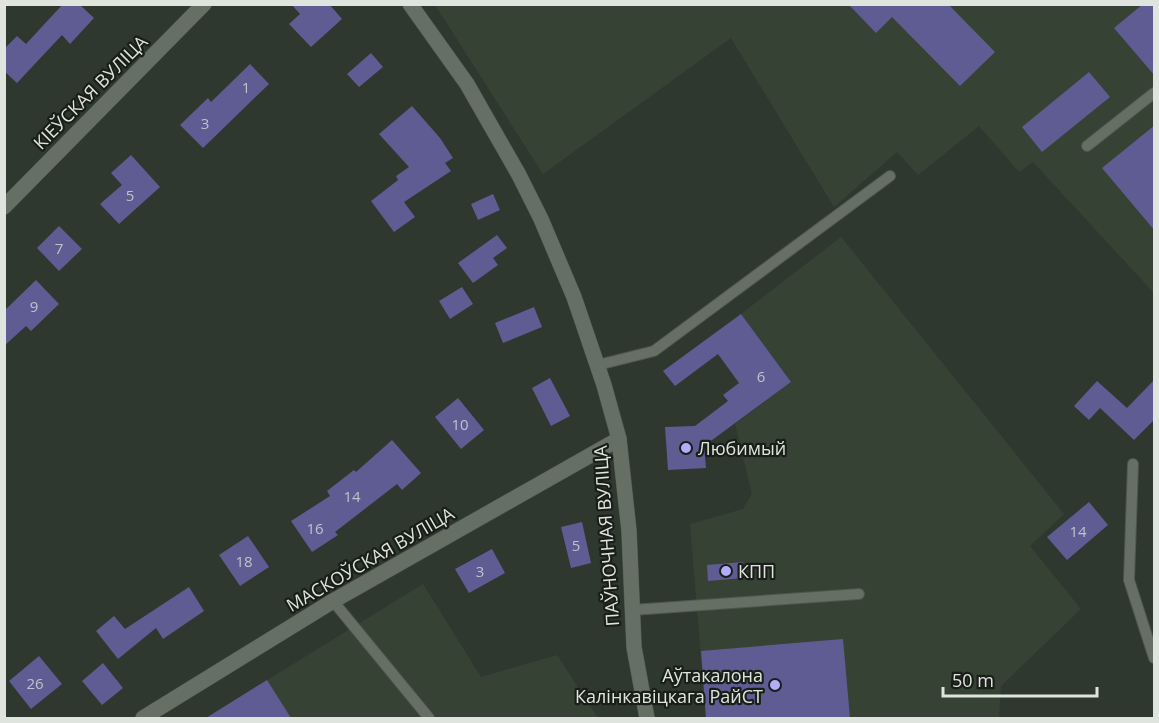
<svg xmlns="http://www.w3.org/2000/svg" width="1159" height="723" viewBox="0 0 1159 723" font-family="'Open Sans',sans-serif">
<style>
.built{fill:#364334}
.building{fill:#5e5c93}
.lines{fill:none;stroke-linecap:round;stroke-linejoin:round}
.service-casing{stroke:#4f564e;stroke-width:12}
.minor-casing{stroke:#4f564e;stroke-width:16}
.tertiary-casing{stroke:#4f564e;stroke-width:16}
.service{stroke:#656f64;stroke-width:10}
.minor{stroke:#656f64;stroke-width:15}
.tertiary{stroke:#656f64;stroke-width:15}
.poi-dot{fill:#b0aefa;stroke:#1a1e19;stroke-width:2}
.labels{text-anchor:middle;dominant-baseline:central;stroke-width:4.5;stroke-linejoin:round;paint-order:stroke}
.number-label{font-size:15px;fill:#bfc2cb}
.street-label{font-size:18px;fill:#dfe4de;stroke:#1a1e19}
.poi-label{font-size:18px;fill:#dfe4de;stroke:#1a1e19;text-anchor:start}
</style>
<rect width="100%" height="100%" fill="#2f382e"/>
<path class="built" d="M435,5H1154V293L1033,162L1019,172L979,126L918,175L897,152L834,207L731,38L543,174Z
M841,237L1064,514L1030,546L1081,609L1001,686L999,718H706L690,524L743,509L752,494L735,424L791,382L741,314Z
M423,584L481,677L557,655L598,718H206Z"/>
<path class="building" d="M63,4H79L94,18L70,44L62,35L17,83L4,71V49L17,36L26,44Z
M291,4H329L342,19L311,47L289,24L300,14Z
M848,4H948L995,52L960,86L892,17L876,33Z
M1143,4H1155V76L1114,28Z
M371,53L383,67L359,87L347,74Z
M250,64L269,84L203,148L180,125L208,98L211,102Z
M1089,72L1110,97L1042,152L1022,127Z
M412,106L440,138L453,158L445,163L451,171L404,202L415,217L394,232L371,201L398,180L396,176L409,167L379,134Z
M1155,125V231L1102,168Z
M131,155L160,187L119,224L100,204L122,185L111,173Z
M493,194L500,210L478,220L471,204Z
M59,226L82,249L59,271L37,248Z
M497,235L507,248L493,258L498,265L473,283L458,263Z
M36,280L59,304L31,331L26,326L4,346V311Z
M462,287L473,304L450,319L439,301Z
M534,307L542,327L503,343L495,323Z
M741,314L791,382L704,446L706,468L668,470L665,427L695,426L728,401L723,395L739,383L718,354L675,386L663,371Z
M550,378L570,416L551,426L532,388Z
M1155,379V419L1134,440L1100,408L1089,420L1074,406L1097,381L1127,408Z
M458,398L484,430L461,449L435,417Z
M392,440L421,473L402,490L397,484L335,532L338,535L312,552L291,521L330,496L327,491L354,470L356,472Z
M1089,502L1108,525L1067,560L1047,537Z
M582,522L591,563L571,568L561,527Z
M248,536L269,567L240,586L219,555Z
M492,549L505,573L469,593L455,569Z
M743,562L744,578L708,581L707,565Z
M189,587L204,611L163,639L156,628L118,659L96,631L114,616L125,629Z
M843,639L850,718H706L701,651Z
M39,656L62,684L31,709L9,681Z
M103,663L123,688L102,705L82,681Z
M267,680L291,718H206Z"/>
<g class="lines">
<defs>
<path id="service" d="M1087,146L1154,93
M598,365L654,351L890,176
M1133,464L1129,580L1154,658
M333,601L429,718
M632,610L859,594"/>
<path id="minor" d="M143,718L333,601L619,439"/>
<path id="tertiary" d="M410,4L467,84L519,175L541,219L574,297L604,385L619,439L629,531L634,647L647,718
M4,207L204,4"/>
</defs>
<use href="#service" class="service-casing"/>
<use href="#minor" class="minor-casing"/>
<use href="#tertiary" class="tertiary-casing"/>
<use href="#service" class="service"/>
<use href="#minor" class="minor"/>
<use href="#tertiary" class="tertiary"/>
</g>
<g class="poi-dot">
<circle cx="686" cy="448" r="6"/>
<circle cx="726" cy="571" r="6"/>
<circle cx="775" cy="685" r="6"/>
</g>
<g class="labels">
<g class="number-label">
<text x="246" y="87">1</text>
<text x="205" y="123">3</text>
<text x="130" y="195">5</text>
<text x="59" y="248">7</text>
<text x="34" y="306">9</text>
<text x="761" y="376">6</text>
<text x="460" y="424">10</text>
<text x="352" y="496">14</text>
<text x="315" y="528">16</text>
<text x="1078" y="531">14</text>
<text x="576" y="545">5</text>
<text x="244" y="561">18</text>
<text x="480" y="571">3</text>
<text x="35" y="683">26</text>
</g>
<g class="street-label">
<text transform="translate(90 92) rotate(-45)">КІЕЎСКАЯ ВУЛІЦА</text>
<text transform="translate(606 536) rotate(-94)">ПАЎНОЧНАЯ ВУЛІЦА</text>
<text transform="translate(370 559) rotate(-30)">МАСКОЎСКАЯ ВУЛІЦА</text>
</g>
<g class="poi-label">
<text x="698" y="448">Любимый</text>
<text x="738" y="571">КПП</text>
<text x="763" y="675" text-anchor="end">Аўтакалона<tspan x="763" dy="21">Калінкавіцкага РайСТ</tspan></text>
</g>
</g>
<rect width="1159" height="723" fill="none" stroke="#dfe4de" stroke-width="12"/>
<path d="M943 687v9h154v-9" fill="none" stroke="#dfe4de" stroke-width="3"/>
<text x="952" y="687" font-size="18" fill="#dfe4de" stroke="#1a1e19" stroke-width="4.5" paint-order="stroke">50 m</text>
</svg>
